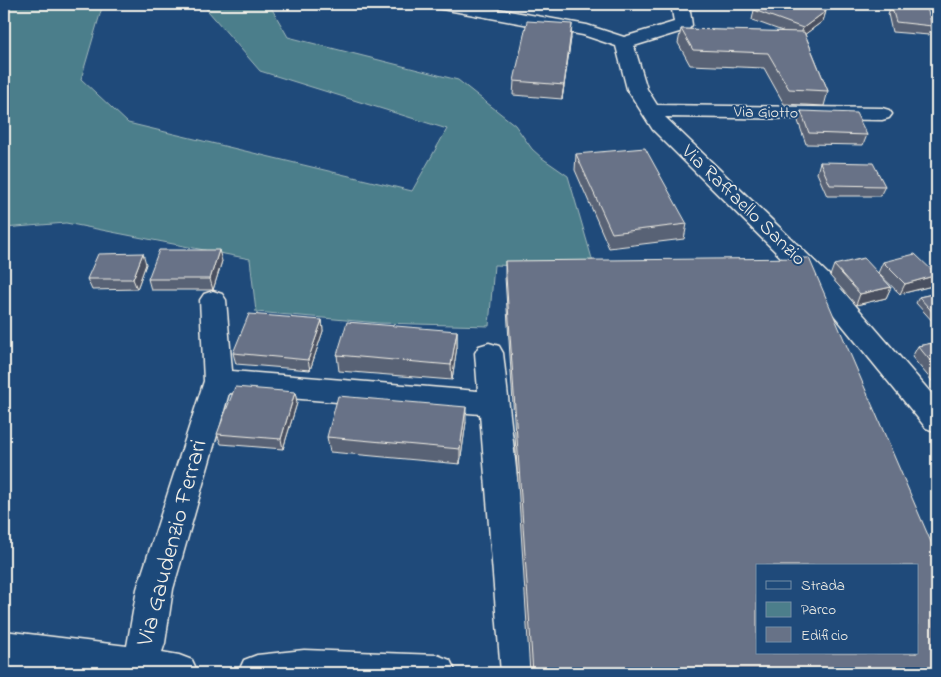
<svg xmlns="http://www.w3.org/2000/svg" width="941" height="677" viewBox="0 0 941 677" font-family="'Indie Flower',sans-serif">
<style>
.green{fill:#4c7e8b;stroke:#a0b8ba}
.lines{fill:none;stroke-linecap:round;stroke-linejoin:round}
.minor-casing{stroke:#f4f1e8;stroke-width:3}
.minor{fill:#1f4a7a;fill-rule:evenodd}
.wall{fill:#596274;stroke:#f4f1e8}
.shaded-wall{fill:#48505e;stroke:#f4f1e8}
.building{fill:#677287;stroke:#f4f1e8;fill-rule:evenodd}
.labels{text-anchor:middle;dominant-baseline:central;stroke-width:4;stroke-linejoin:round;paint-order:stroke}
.far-street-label{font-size:16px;fill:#f4f1e8;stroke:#1f4a7a}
.street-label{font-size:20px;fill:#f4f1e8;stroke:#1f4a7a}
.near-street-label{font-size:24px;fill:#f4f1e8;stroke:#1f4a7a}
</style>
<rect width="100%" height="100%" fill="#1f4a7a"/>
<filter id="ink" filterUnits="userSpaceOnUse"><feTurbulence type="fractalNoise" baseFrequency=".02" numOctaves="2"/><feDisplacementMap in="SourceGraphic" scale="10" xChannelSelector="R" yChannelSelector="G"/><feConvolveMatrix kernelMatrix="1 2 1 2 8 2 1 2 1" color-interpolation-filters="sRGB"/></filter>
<g filter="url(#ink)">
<path class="green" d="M4,4H103L81,79L128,123L412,191L447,129L260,71L202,4H269L288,37L458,80L515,125L532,149L542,158L568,176L595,269L494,265L489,326L379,323L256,312L250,259L66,223L4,228Z"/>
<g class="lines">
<defs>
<path id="minor" d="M433,4H470L587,25L624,37L674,22L671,4H689L692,25L689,29L634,46L647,89L657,105L882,108L889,110L892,114L889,118L882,120L665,117L830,276L937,400V432L926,428L812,288L653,130L627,89L616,46L583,35L442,9L436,8Z
M213,291L222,294L226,300L232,371L478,391L475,353L479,346L489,343L499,346L503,353L539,673H501L480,414L229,393L173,589L165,643L162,652L179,655L192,660L198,673H54L4,667V631L127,646L137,589L204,381L200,300L204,294Z
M304,650L437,655L450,660L456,673H238L244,660L257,655Z"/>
</defs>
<use href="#minor" class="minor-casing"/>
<use href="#minor" class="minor"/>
</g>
<path class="wall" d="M891,5L932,26L929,35L892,32L888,14Z
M754,10L826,11L823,21L805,34L828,91L824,106L784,104L764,68L690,65L678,43L681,29L785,32L752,20Z
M571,38L562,99L513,95L514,81Z
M801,111L867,135L863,145L806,144L798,121Z
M576,154L687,224L684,239L609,248L575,170Z
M820,162L885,186L880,196H827L817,173Z
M937,255V265L934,261Z
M222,261L213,290H151L148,279Z
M505,261L937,673H530L505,277Z
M883,262L932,286L900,294L878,273Z
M146,264L137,289L92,290L87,279Z
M834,265L891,287L886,298L856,305L830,276Z
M937,293V322L934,323L916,303L919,297Z
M322,320L323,331L310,370L236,364L233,353Z
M457,331V346L452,380L339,371L337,355Z
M937,342V387L912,357L918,346Z
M295,392L297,403L283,449L221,444L217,434Z
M466,422L460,464L330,452L327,437Z"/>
<path class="shaded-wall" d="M826,11L823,21L800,38L803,28Z
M572,24L571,38L562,99L564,85Z
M219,250L222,261L213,290L210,279Z
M143,253L146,264L137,289L133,279Z
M937,275L932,286L900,294L905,284Z
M891,287L886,298L856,305L860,294Z
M937,317V322L934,323Z
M322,320L323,331L310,370L308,360Z
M457,331V346L452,380L451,365Z
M295,392L297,403L283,449L281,439Z
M466,407V422L460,464V449Z"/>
<path class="building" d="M764,4H804L826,11L803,28L754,10Z
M891,5L927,8L932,26L896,22Z
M527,21L572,24L564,85L514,81Z
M681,29L804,32L828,91L789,89L768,53L693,50Z
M801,111L856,113L867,135L809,133Z
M645,148L687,224L612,233L576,154Z
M820,162L873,163L885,186L830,185Z
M159,250H219L210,279H148Z
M143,253L133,279H87L98,254Z
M915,254L937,275L905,284L883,262Z
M809,258L937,556V673H533L505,261ZM757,566H917V653H757Z
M864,258L891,287L860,294L834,265Z
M937,293V317L919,297Z
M249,314L322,320L308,360L233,353Z
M347,322L457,331L451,365L337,355Z
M937,342V369L918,346Z
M235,387L295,392L281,439L217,434Z
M338,396L466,407L460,449L327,437Z"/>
</g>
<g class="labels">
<g class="far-street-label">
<text transform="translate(766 113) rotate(1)">Via Giotto</text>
</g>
<g class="street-label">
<text transform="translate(743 206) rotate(44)">Via Raffaello Sanzio</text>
</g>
<g class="near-street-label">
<text transform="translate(173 543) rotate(-75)">Via Gaudenzio Ferrari</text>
</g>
</g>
<rect width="941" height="677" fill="none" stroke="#1f4a7a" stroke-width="20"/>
<rect x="10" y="10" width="921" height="657" fill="none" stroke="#f4f1e8" stroke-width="2" filter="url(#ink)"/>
<rect x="756" y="564" width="162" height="90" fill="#1f4a7a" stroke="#748da6"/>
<rect x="766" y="581" width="25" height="8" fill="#1f4a7a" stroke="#748da6"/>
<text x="801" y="590" font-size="15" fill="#f4f1e8">Strada</text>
<rect x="766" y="602" width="25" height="15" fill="#4c7e8b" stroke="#748da6"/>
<text x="801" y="614" font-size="15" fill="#f4f1e8">Parco</text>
<rect x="766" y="627" width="25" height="15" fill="#677287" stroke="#748da6"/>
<text x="801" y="640" font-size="15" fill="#f4f1e8">Edificio</text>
</svg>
